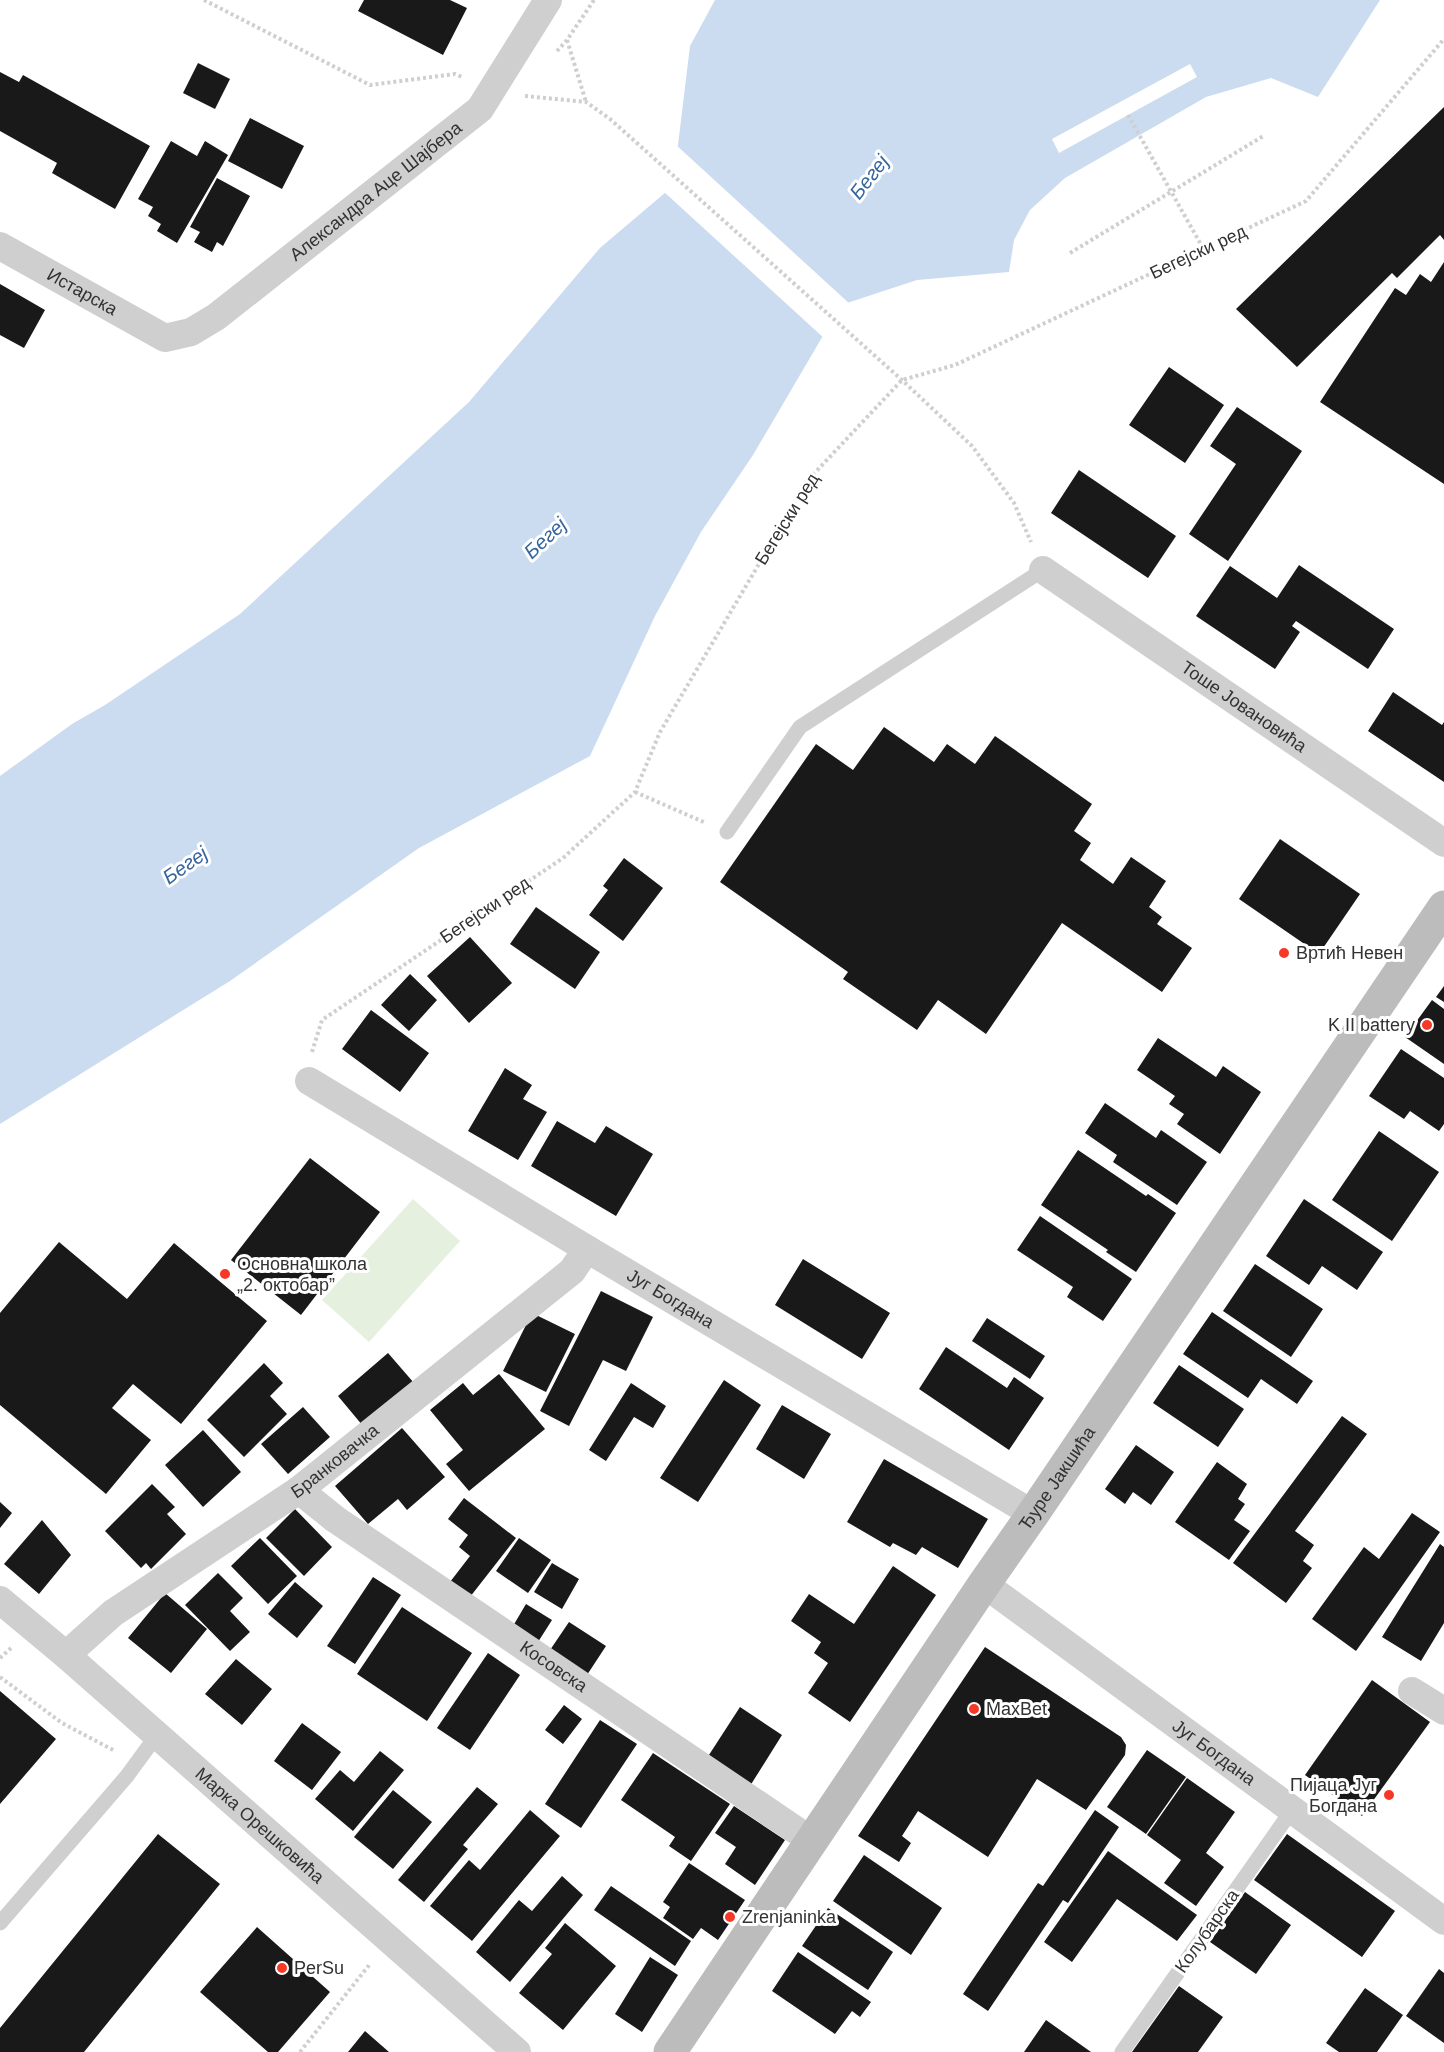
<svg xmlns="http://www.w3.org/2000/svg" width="1444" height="2052" viewBox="0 0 1444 2052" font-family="Arial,sans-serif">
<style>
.green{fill:#e6f0df}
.water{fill:#cbdcf0}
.pier{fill:#fff}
.building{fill:#191919}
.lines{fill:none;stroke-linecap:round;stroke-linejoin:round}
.path{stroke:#cfcfcf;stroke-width:4;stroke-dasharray:3 3;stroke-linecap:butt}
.lane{stroke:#cfcfcf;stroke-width:15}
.street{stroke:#cfcfcf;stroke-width:28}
.secondary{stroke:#bcbcbc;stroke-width:33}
.poi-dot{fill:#f63927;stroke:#fff;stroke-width:2}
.labels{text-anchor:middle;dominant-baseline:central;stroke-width:6;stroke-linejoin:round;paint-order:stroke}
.street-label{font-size:18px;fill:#323232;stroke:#fff}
.poi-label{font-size:18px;fill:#323232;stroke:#fff;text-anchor:start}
.water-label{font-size:20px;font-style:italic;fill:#36659e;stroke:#fff}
</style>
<rect width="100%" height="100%" fill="#fff"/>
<path class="green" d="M413,1199L460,1241L369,1342L322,1300Z"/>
<path class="water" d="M715,0H1380L1318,97L1271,78L1206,97L1065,178L1030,210L1014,240L1009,272L917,280L841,305L753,455L701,532L655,616L590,756L419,848L230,981L0,1124V776L72,724L105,705L240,614L469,402L600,248L673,186L690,46Z"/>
<path class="pier" d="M1190,64L1197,77L1059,153L1052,139Z
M675,144L851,305L843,308L825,339L663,191L671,184Z"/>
<path class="building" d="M364,0H450L467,8L443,55L358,11Z
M198,63L230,79L215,109L183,93Z
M0,72L19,82L23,75L150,146L115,209L52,173L57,163L0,131Z
M1444,107V240L1440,235L1397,278L1392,273L1297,367L1236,309Z
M250,118L304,146L282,189L228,161Z
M171,141L197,156L205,141L228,155L177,243L157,231L161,224L148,216L153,207L138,199Z
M217,178L250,196L223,246L217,242L212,252L194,242L200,232L190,227Z
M1444,262V484L1320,402L1395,288L1406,295L1420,274L1431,282Z
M0,284L45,310L24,348L0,335Z
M1169,367L1224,405L1185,463L1129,425Z
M1237,407L1302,451L1228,561L1189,534L1236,464L1210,446Z
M1079,470L1176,536L1148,578L1051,513Z
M1299,565L1394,629L1368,669L1296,621L1292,626L1300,632L1275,669L1196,616L1230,566L1277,598Z
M1393,692L1442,725L1444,722V782L1368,731Z
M884,727L934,762L947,744L975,764L995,736L1092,804L1074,831L1091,843L1080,860L1113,884L1131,857L1166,881L1149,907L1162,917L1157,924L1192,948L1162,992L1062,923L986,1034L938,1000L917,1030L843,979L848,972L720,882L816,744L853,770Z
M1280,839L1360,894L1319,954L1239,899Z
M624,858L663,888L623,941L589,915L608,890L603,886Z
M536,907L600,952L575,989L510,944Z
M470,937L512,983L469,1023L427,976Z
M410,974L437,1000L409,1031L381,1005Z
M1444,986V1002L1436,997Z
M1432,1000L1444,1009V1064L1405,1037Z
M371,1010L429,1053L400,1092L342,1049Z
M1158,1038L1216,1077L1223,1066L1261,1092L1220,1154L1177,1124L1184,1114L1169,1104L1175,1096L1137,1070Z
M1401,1049L1444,1078V1124L1439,1131L1410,1111L1404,1119L1369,1096Z
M505,1068L532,1085L523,1099L547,1112L518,1160L468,1131Z
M1105,1103L1156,1138L1161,1130L1207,1162L1177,1205L1113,1162L1117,1155L1085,1133Z
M557,1121L595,1143L606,1126L653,1154L616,1216L531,1166Z
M1379,1131L1439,1172L1392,1241L1332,1200Z
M1078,1150L1146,1196L1148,1194L1176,1213L1136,1272L1106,1252L1108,1250L1041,1205Z
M310,1158L380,1212L301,1315L231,1260Z
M1304,1199L1383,1252L1357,1290L1322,1266L1309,1285L1266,1256Z
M1040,1216L1132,1279L1103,1321L1067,1297L1073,1287L1017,1250Z
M59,1242L127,1299L174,1243L267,1321L181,1424L133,1384L112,1408L151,1440L106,1494L0,1405V1313Z
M803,1259L890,1313L862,1359L775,1305Z
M1255,1264L1323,1309L1291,1357L1223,1311Z
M601,1291L653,1317L626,1371L603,1360L569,1426L540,1411Z
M1212,1312L1313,1381L1297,1404L1261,1379L1248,1398L1183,1354Z
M532,1313L575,1334L546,1392L503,1371Z
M987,1318L1045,1356L1030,1379L972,1341Z
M946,1347L1007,1388L1014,1377L1044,1398L1009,1450L919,1389Z
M388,1353L414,1383L363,1426L338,1396Z
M264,1363L283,1383L270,1396L287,1414L244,1457L207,1420Z
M1179,1365L1244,1409L1218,1447L1153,1403Z
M499,1374L545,1429L469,1491L446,1464L463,1450L430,1410L463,1383L473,1395Z
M724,1380L761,1405L698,1502L660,1478Z
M631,1383L666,1406L653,1428L634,1417L606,1461L589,1450Z
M782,1405L831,1434L804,1479L756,1449Z
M303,1407L330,1437L288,1474L261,1444Z
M1342,1416L1367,1434L1295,1531L1314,1545L1303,1561L1312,1568L1286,1603L1233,1563Z
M402,1428L445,1477L407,1510L398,1499L368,1524L335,1486Z
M203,1430L241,1472L203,1507L165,1465Z
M1136,1445L1174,1472L1151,1505L1133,1492L1125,1504L1105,1489Z
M884,1459L988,1519L958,1568L922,1547L916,1555L893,1543L890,1547L847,1522Z
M1217,1462L1247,1484L1238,1499L1245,1504L1234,1520L1250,1531L1229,1560L1175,1522Z
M152,1484L175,1507L167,1514L186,1534L151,1569L146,1563L141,1568L105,1531Z
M464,1498L516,1538L470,1597L450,1582L470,1556L459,1547L468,1535L448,1519Z
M0,1502L12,1513L0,1528Z
M295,1509L332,1547L304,1576L266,1538Z
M1412,1513L1440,1532L1356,1651L1312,1619L1364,1547L1379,1559Z
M42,1520L71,1555L39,1594L4,1564Z
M260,1538L297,1576L268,1604L231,1566Z
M519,1538L551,1560L528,1593L496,1571Z
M1440,1544L1444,1547V1623L1421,1661L1382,1637Z
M552,1563L579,1579L562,1609L534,1592Z
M893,1566L936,1595L850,1722L808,1693L828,1663L814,1653L821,1642L791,1621L809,1594L854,1624Z
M218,1573L243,1598L230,1611L250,1632L230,1651L185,1605Z
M373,1577L401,1595L355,1664L327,1646Z
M295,1582L323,1606L297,1638L268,1614Z
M165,1593L207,1629L171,1673L128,1638Z
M526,1604L552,1620L538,1642L513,1626Z
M402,1607L472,1653L427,1721L357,1674Z
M569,1622L606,1646L585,1678L548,1653Z
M985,1647L1121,1737L1126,1745L1125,1755L1086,1810L1037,1779L988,1857L918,1811L902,1836L911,1843L899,1862L858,1836Z
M488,1653L520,1675L470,1750L437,1728Z
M236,1659L272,1689L242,1725L205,1694Z
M1372,1680L1430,1722L1362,1816L1305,1775Z
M0,1691L56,1739L0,1804Z
M564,1705L582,1719L563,1744L545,1730Z
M740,1707L782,1735L750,1786L707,1758Z
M600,1720L637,1744L581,1828L545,1804Z
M302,1723L341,1752L312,1790L274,1761Z
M1147,1750L1186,1777L1146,1834L1107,1807Z
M380,1751L404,1770L353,1831L315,1799L340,1770L354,1782Z
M653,1753L730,1804L691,1861L669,1846L675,1837L621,1800Z
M1187,1778L1235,1812L1206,1853L1224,1867L1196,1906L1164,1883L1181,1860L1147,1835Z
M477,1787L498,1804L463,1845L468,1849L424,1902L398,1880Z
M393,1790L432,1822L393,1869L354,1837Z
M734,1806L785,1840L755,1885L725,1864L736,1847L715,1833Z
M530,1810L560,1836L472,1941L430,1906L469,1860L480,1870Z
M1095,1810L1119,1827L1068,1903L1063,1900L988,2011L963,1994L1038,1883L1043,1886Z
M158,1834L220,1884L84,2052H0V2028Z
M1287,1834L1395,1911L1362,1957L1254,1880Z
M1108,1851L1197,1915L1177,1941L1117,1899L1072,1962L1044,1942Z
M864,1855L942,1908L911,1955L833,1901Z
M689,1863L745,1900L718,1940L701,1928L693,1939L663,1918L670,1907L663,1902Z
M562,1876L583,1895L510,1982L476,1952L519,1900L532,1911Z
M611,1886L691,1941L675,1966L594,1910Z
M1245,1892L1291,1925L1256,1974L1210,1942Z
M828,1908L893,1952L868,1990L802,1946Z
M565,1923L616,1966L563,2030L519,1993L552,1954L545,1948Z
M257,1927L330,1992L278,2052H268L200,1992Z
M798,1952L871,2002L860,2017L852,2011L835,2034L772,1991Z
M650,1957L678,1975L642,2032L615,2014Z
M1439,1969L1444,1973V2043L1406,2016Z
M1179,1986L1223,2017L1198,2052H1132Z
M1365,1988L1403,2015L1377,2052H1339L1326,2043Z
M1046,2020L1091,2052H1024Z
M365,2031L389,2052H348Z"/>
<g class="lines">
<path class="path" d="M204,0L370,85L455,74L464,78
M567,40L586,102
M557,51L567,40L594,0
M525,96L586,102L610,119L902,380L972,446L1014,503L1031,542
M1128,115L1204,250
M1070,253L1265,135
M635,792L706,823
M312,1052L322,1020L563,858L635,792L660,732L809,479L902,380L955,365L1306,201L1444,39
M0,1658L11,1648
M0,1677L62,1723L115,1751
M300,2052L370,1964"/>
<path class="lane" d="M727,832L800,727L1043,570
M0,1923L127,1776L157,1735
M1122,2052L1292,1810"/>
<g class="street">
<path id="s1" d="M0,246L165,338L191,332L216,317L480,109L548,0"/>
<path id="s2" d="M1043,570L1444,843"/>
<path id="s3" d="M309,1081L587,1249L1033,1514"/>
<path id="s4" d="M299,1490L335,1519L812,1841"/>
<path id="s5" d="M984,1584L1444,1921"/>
<path id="s6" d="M0,1600L66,1655L517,2052"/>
<path id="s7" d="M66,1655L113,1613L299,1490L572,1271L587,1249"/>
<path d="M1412,1691L1444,1711"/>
</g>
<path class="secondary" id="s8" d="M670,2052L984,1584L1033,1514L1444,907"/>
</g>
<g class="poi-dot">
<circle cx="1284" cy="953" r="6"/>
<circle cx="1427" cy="1025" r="6"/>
<circle cx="225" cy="1274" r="6"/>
<circle cx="974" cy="1709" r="6"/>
<circle cx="1389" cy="1795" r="6"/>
<circle cx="730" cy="1917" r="6"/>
<circle cx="282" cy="1968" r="6"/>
</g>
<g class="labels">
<g class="street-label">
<text stroke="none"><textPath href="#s1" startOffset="448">Александра Аце Шајбера</textPath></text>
<text transform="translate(1198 252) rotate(-25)">Бегејски ред</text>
<text stroke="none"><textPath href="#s1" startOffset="94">Истарска</textPath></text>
<text transform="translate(787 519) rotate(-58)">Бегејски ред</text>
<text stroke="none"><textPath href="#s2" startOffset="243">Тоше Јовановића</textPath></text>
<text transform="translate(485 910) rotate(-34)">Бегејски ред</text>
<text stroke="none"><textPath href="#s3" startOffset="422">Југ Богдана</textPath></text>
<text stroke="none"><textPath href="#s7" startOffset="332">Бранковачка</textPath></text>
<text stroke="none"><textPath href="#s8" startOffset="692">Ђуре Јакшића</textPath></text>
<text stroke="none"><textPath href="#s4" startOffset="310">Косовска</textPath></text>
<text stroke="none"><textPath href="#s5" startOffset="285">Југ Богдана</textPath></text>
<text stroke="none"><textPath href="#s6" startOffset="344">Марка Орешковића</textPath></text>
<text transform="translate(1207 1931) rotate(-55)">Колубарска</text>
</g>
<g class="poi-label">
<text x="1296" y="953">Вртић Невен</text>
<text x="1415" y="1025" text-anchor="end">K II battery</text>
<text x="237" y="1264">Основна школа<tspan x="237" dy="21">„2. октобар”</tspan></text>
<text x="986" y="1709">MaxBet</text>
<text x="1377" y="1785" text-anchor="end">Пијаца Југ<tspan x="1377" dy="21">Богдана</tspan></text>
<text x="742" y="1917">Zrenjaninka</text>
<text x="294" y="1968">PerSu</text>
</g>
<g class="water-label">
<text transform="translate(869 177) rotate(-52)">Бегеј</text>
<text transform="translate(545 538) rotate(-43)">Бегеј</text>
<text transform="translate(185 865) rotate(-35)">Бегеј</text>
</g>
</g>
</svg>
